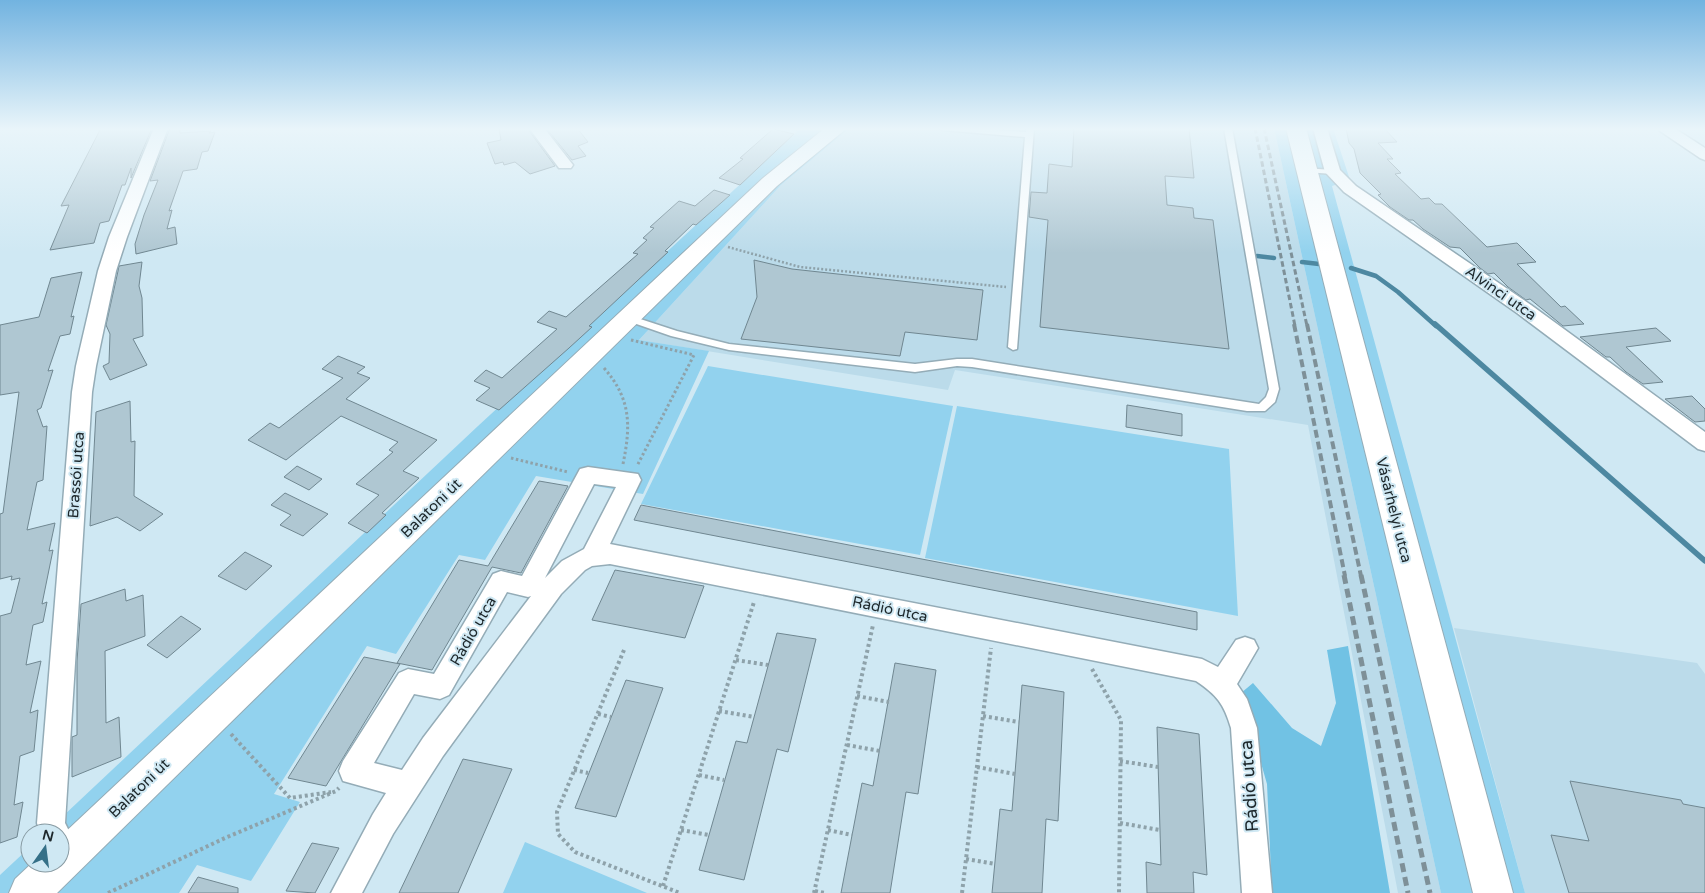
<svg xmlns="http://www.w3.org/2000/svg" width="1705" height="893" viewBox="0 0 1705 893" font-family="'Varela Round',sans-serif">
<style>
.built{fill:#bbdbea}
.green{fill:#92d2ee}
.forest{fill:#71c2e4}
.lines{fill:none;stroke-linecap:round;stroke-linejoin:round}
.stream-far1{stroke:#4d88a1;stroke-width:4.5}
.stream{stroke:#4d88a1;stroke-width:5.5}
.building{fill:#afc7d2;stroke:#708791}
.service-casing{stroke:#94acb7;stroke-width:3}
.minor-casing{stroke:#94acb7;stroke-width:3}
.tertiary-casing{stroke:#94acb7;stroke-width:2}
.secondary-casing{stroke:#94acb7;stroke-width:2}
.path-far2{stroke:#8ea2aa;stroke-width:2.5;stroke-dasharray:2 2;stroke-linecap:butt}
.path-far1{stroke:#8ea2aa;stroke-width:3;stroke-dasharray:2.5 2.5;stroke-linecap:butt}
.path{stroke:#8ea2aa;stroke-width:4;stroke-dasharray:3 3;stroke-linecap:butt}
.service{fill:#fff;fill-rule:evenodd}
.minor{fill:#fff;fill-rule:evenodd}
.tertiary{fill:#fff;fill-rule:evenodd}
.secondary{fill:#fff;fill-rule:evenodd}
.rail-far2{stroke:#7e9098;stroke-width:3;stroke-dasharray:5.5 3;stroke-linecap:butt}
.rail-far1{stroke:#7e9098;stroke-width:4;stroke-dasharray:8 4;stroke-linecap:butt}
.rail{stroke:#7e9098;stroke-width:5;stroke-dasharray:9 5;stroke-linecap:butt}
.labels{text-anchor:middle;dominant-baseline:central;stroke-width:4;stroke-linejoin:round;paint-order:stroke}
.street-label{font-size:15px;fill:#1d272b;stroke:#cfe8f3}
.near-street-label{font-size:18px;fill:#1d272b;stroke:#cfe8f3}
</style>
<rect width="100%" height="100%" fill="#cfe8f3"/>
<path class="built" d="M850,128H1274L1441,893H1398L1308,425L955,370L948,390L639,340L781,185Z
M1454,628L1697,663L1705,674V893H1525Z"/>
<path class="green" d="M801,128H850L781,185L639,340L709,351L643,494L536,476L485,560L459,555L396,654L367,646L274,794L300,802L251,881L197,865L179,893H0V875L30,847V863H60V833H45L478,426Z
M1274,128H1333L1350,180L1332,186L1525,893H1441Z
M708,366L953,406L920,555L641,504Z
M957,406L1229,449L1238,616L925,558Z
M525,842L647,893H503Z"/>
<path class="forest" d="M1348,646L1390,893H1272L1267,784L1241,693L1253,683L1292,728L1321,746L1336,703L1327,650Z"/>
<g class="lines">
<path class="stream-far1" d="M1257,256L1274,258
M1302,262L1319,264
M1351,268L1376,276L1398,292L1436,326"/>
<path class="stream" d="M1435,324L1705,561"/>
</g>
<path class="building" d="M101,128H152L131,178V168L125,185H122L109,221L100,223L94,243L50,250L69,205L61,206Z
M170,128H180V133L211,131L209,133L215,132L208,151L202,152L197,169L183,171L169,211L172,210L167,229L175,227L177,244L136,254L135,244L144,215L158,180L150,181Z
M499,128H527L555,166L530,174L515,162L504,165L503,162L495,164L487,143L501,140Z
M546,128H577L588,142L578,146L586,156L572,160Z
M1074,128H1189L1194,178L1165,176L1167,205L1193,208L1194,218L1213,220L1229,349L1040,327L1048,220L1029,217L1031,192L1047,193L1049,164L1072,167Z
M1346,128H1384L1397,142L1378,143L1393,159H1387L1401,173L1395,174L1421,199L1429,198L1435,204H1442L1487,247L1517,243L1536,262L1517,264L1561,307L1565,306L1584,324L1563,326L1530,299L1526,300L1508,287L1494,273L1488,274L1480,268L1460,248L1450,247L1423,229L1413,220H1409L1390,207L1378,195L1381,194L1360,173L1354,149L1349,143Z
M773,129L794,134L740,185L719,178L743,159L740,158Z
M714,190L730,195L696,225L693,224L665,251L668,252L589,326L592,327L569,348L499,410L476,400L490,388L474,381L486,370L502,378L557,329L537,322L549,311L566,317L638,254L633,253L647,240L643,238L654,228L650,227L679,201L695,206Z
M754,260L792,269L983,290L977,340L905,332L900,356L741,339L757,297Z
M142,262L139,286L142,298L143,336L133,339L147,365L110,380L103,366L109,363L110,334L106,325L118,271L119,266Z
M82,272L71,317L74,316L70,334L60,336L48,371L53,370L41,408L37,410L43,427L47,426L43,480L37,482L27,530L55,523L49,551L53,550L42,604L47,602L43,622L33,625L26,665L41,661L30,713L38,710L34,751L20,756L14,805L23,802L17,837L0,843V616L11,613L20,578L11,580L12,576L0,579V514L3,513L19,392L0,395V325L39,317L51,278Z
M1656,328L1671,341L1626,347L1663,382L1643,384L1626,372L1610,357H1606L1580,337Z
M338,356L365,367L357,373L370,378L346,399L437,440L403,471L419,478L382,513L386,515L367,533L348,523L379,495L356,484L393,452L389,450L398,442L341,416L286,460L248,440L270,423L279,428L343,378L322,369Z
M1692,396L1705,409V421L1695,422L1665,399Z
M130,401L131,442L135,441L134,496L163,514L140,531L117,517L90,526L96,412Z
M1127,405L1182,414V436L1126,427Z
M297,466L322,479L309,490L284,477Z
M539,481L568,486L521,573L492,567L432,670L397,663L459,560L488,566Z
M285,493L328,514L303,536L280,525L291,515L271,505Z
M641,505L1197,612V630L634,520Z
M245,552L272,566L246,590L218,576Z
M615,570L704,586L685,638L592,620Z
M125,589L126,601L143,595L145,636L105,651L106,723L119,717L121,757L72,777V737L77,735V661L81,604Z
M181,616L201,629L167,658L147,645Z
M777,633L816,639L788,752L777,749L744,880L699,870L736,741L747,743Z
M364,657L400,664L326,786L288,778Z
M895,663L936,670L918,794L906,792L890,893H841L862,783L873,786Z
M626,680L663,688L616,817L575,808Z
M1022,685L1064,692L1058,821L1046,819L1042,893H992L1000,809L1012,811Z
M1157,727L1199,734L1207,875L1193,872L1194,893H1147L1146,862L1161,865Z
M463,759L512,769L458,893H399Z
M1570,781L1681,800L1683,804L1705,808V893H1569L1551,835L1589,841Z
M312,843L339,848L315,893L286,891Z
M198,877L238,888V893H188Z"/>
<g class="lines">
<defs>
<path id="service" d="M938,128H968L1026,132V128H1034L1017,349L1013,350L1008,347L1025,137L942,130Z
M1224,128H1232L1279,389L1275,402L1265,411H1247L972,367L957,366L915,372L729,350L671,336L625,320L623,318L628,315L677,331L729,344L915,364L957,359H972L1259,404L1266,397L1269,389Z
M1303,168L1333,170L1337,172L1333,174L1306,172H1303Z"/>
<path id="minor" d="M154,128H168L127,237L116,271L96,366L92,392L65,823L70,833L65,843L60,845V833H40L37,823L72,392L76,366L98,271L109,237Z
M529,128H544L573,165L571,168H559Z
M1313,128H1327L1340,170L1356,186L1531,305L1705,432V451L1698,449L1517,313L1344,192L1325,172Z
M1658,128H1674L1705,148V160L1700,158L1660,131Z
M588,467L638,474L641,480L610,544L1202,659L1218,667L1236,640L1245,637L1254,640L1258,648L1237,684L1247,699L1257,728L1272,893H1242L1231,728C1224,704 1217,695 1196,681L610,564L592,566L585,570L561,594L443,756L393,834L362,893H331L373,814L386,793L343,781L339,771L343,761L399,673L408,669L434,674L493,574L501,571L522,576L580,469ZM594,484L616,487L584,549L562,561L545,578ZM507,592L528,597L531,596L423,738L402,770L374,763L414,694L440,699L449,695Z"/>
<path id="tertiary" d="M1286,128H1306L1513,893H1473Z"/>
<path id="secondary" d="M825,128H847L777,186L57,893H9L15,879L32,863H60V837L763,178Z"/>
</defs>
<use href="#service" class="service-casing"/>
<use href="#minor" class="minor-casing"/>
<use href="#tertiary" class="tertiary-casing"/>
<use href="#secondary" class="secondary-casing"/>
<path class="path-far2" d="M728,247L800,267L1006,287"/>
<path class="path-far1" d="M631,340L694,355L637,466
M604,368C631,399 631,425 623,464
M511,458L568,472"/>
<path class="path" d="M624,650L557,812L558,834L575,852L680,893
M736,660L768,665
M1092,669L1121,720L1119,893
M857,696L889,702
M719,711L754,717
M598,714L611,717
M983,716L1019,722
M231,734L290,798L331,792
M847,745L880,751
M1120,761L1158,767
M977,767L1015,774
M574,770L588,773
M699,775L724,780
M1120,823L1160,830
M681,830L709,835
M828,830L852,835
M966,859L995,864
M663,886L754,602
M815,891L825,893
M108,893L225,838L336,791L339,788
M814,893L873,625
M962,893L991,648"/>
<use href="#service" class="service"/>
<use href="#minor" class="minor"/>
<use href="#tertiary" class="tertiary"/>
<use href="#secondary" class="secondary"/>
<path class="rail-far2" d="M1255,128L1295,326
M1264,128L1307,326"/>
<path class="rail-far1" d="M1294,324L1345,576
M1307,324L1361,576"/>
<path class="rail" d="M1344,575L1408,893
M1361,575L1430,893"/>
</g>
<linearGradient id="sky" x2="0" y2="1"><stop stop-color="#72b3e0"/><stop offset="0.51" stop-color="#e9f5fa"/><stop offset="1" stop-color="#e9f5fa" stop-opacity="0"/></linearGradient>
<rect width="1705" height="253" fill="url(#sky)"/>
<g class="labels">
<g class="street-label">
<text transform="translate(1501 293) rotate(35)">Alvinci utca</text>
<text transform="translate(76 475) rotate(-86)">Brassói utca</text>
<text transform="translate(431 508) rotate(-44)">Balatoni út</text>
<text transform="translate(1394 510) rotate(76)">Vásárhelyi utca</text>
<text transform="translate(890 609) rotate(12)">Rádió utca</text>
<text transform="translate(473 631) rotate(-60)">Rádió utca</text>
<text transform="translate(139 788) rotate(-44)">Balatoni út</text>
</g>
<g class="near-street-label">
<text transform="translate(1249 786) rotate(-94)">Rádió utca</text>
</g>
</g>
<g transform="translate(45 848) rotate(14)"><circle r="24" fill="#cfe8f3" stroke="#889ba3"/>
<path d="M0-4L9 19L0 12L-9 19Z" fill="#357088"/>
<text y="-8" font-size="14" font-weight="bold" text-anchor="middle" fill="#1d272b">N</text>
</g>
</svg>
